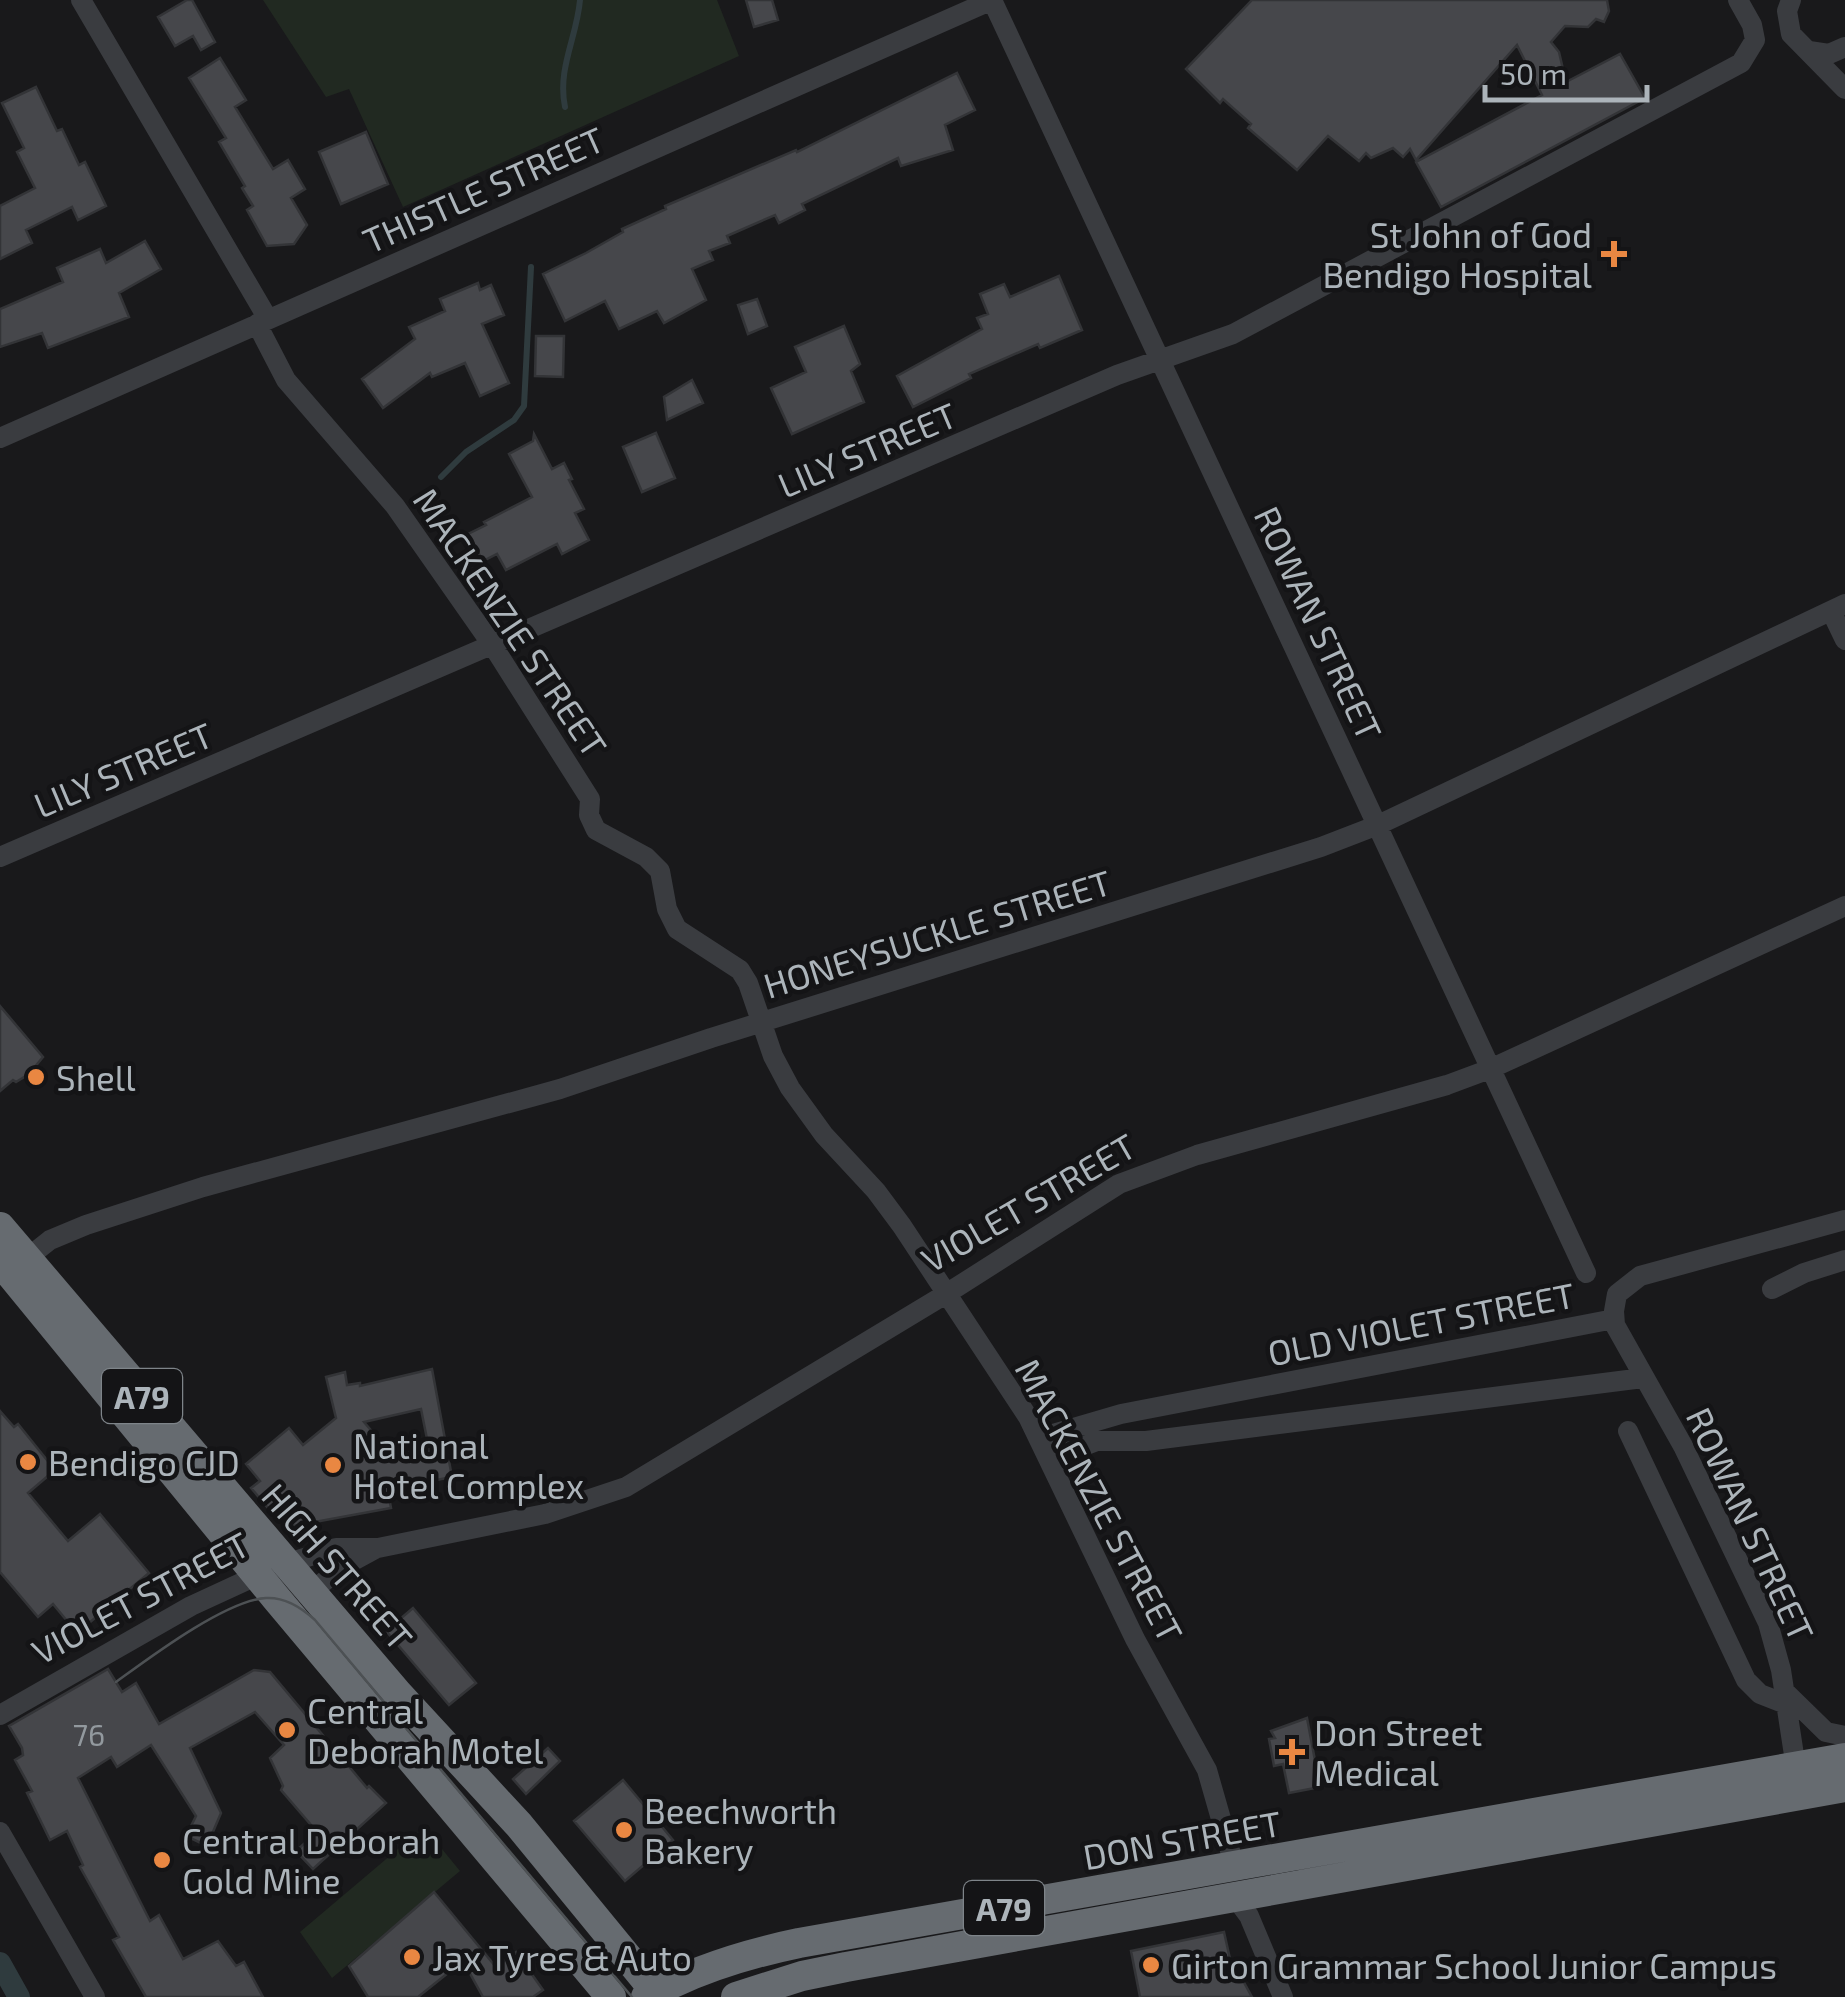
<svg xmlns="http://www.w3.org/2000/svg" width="1845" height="1997" viewBox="0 0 1845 1997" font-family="'Exo 2',sans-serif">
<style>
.green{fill:#212921}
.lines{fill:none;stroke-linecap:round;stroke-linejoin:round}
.stream{stroke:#2f3b3e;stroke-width:6}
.canal{stroke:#2f3b3e;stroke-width:22}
.building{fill:#46474b;stroke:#333437;stroke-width:2.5;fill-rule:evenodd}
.minor{stroke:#3a3c40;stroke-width:20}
.highway{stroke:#666b70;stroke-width:30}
.tram{stroke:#4d5154;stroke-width:2.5}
.poi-dot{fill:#e98742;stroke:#141416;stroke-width:4}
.labels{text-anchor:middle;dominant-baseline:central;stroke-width:9;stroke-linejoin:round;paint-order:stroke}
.number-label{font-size:30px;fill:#92999e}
.shield{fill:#141416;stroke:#7e8489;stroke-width:2.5}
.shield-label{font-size:32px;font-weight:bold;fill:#acb4ba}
.street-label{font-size:35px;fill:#acb4ba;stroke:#141416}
.poi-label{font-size:35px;fill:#acb4ba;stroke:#141416;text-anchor:start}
</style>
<rect width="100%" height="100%" fill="#19191b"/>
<path class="green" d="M263,0H717L739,56L403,207L349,89L326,97Z
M424,1827L460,1871L332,1978L300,1932Z"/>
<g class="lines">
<path class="stream" d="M565,107C557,69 577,37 580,0
M441,477L466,452L514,420L524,406L531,267"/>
<path class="canal" d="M0,1963L19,1997"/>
</g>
<path class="building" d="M187,0H192L215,42L201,50L193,36L175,46L158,17Z
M746,0H772L778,20L754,27Z
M1252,0H1607L1609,11L1604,22L1596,19L1588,27L1565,26L1551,42L1559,52L1566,82L1620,54L1645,98L1441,207L1416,162L1542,95L1517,45L1416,160L1410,149L1403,157L1393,148L1371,158L1366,153L1359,161L1328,136L1297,170L1248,128L1251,124L1223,99L1220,103L1186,69Z
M220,58L246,100L235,107L273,169L288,160L305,189L291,198L307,225L294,244L267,246L247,210L253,206L242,188L245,186L219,142L226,138L189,78Z
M957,73L975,110L945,125L953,150L901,166L898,158L802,204L805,210L779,223L775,215L727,236L730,243L709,251L713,260L692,269L706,300L664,323L657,311L619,329L605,301L565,321L543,274L586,253L623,232L622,229L666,209L665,206L796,150L797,152Z
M36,87L57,131L62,129L79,165L85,162L106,206L78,220L72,207L26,230L32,243L0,259V206L35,188L17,152L24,148L2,103Z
M366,132L388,184L341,204L319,152Z
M145,241L161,269L119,293L129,317L48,348L42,333L0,347V309L63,282L57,268L100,249L106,263Z
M1059,276L1082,330L1040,348L1038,344L969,374L971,378L913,407L897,376L982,329L977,318L988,314L980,294L1004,284L1010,297Z
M478,283L480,290L491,285L504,315L482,324L509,383L480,396L465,363L432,377L430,373L383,408L362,379L415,339L409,327L445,311L440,299Z
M757,299L767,326L748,334L738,305Z
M844,326L860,364L851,371L864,402L792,434L771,388L806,372L795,347Z
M536,336H564L563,377L535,376Z
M692,380L703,403L667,420L664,397Z
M656,433L675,478L642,492L623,447Z
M534,434L552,469L564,463L572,479L569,480L584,509L575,513L589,540L562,554L557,544L506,570L497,554L483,561L468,534L486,525L484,522L532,497L509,454L533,441Z
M0,1006L43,1057L29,1074L16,1082L13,1080L0,1091Z
M432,1369L452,1477L426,1482L428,1488L392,1494L389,1497L391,1508L293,1526L278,1520L251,1488L260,1481L246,1464L289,1428L303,1445L336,1418L326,1377L345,1372L347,1385L360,1383V1386ZM421,1409L429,1449L397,1454L387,1449L364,1422Z
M0,1411L14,1427L18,1424L55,1470L28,1493L68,1541L100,1514L149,1573L77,1633L53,1604L38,1617L0,1572Z
M413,1608L476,1683L449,1705L386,1631Z
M108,1669L122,1692L136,1683L159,1724L254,1670L270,1672L367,1788L369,1786L386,1803L313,1869L296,1851L317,1832L281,1790L283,1786L270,1758L284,1745L255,1712L190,1748L221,1813L207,1846L186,1836L196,1816L151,1745L117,1767L111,1757L78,1778L150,1921L159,1915L183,1959L218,1941L236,1966L244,1962L263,1997H146L113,1940L119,1937L80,1867L83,1865L67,1831L50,1840L27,1793L32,1791L15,1760L23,1755L22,1748L9,1726Z
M1307,1718L1320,1787L1289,1793L1283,1764L1274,1766L1269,1739L1275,1738L1271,1731Z
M548,1748L560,1761L526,1794L513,1779Z
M623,1780L673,1840L625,1881L574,1821Z
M434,1892L496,1967L516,1952L543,1990L533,1997H483L463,1961L418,1997H368L349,1966Z
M1224,1932L1235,1981L1241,1977L1252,1997H1140L1131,1951Z"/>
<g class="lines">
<path class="minor" d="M81,0L268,319
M1791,0L1787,11L1791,34L1845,89
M1809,51L1829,54L1845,47
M257,324L286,380L395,506L493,646L590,799L589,815L596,830L646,857L660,871L667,909L677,929L740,970L748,983L773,1056L790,1088L824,1135L876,1191L902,1226L1028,1417L1135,1639L1207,1770L1235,1868
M0,438L992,0L1586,1273
M1831,611L1845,640
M0,857L1117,375L1233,334L1741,63L1755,40L1752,25L1738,0
M26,1259L50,1240L86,1225L203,1187L560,1089L711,1038L1321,847L1378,825L1845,604
M1772,1289L1804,1273L1845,1260
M1628,1431L1746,1680L1760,1694L1786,1704
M1039,1438L1121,1414L1614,1319
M1050,1459L1097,1441H1146L1643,1378
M285,1564L336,1548H378L545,1514L626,1487L946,1294L1119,1184L1197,1155L1447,1085L1490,1069L1845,906
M311,1592L342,1567L377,1548
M1784,1691L1826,1732L1845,1736
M0,1715L191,1606L258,1575
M1796,1768L1781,1670L1768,1623L1683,1446L1615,1325L1614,1311L1617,1294L1640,1276L1845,1220
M0,1832L95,1997
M1235,1897L1249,1916L1283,1997"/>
<path class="highway" d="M0,1227L398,1694L519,1825L660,1997
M0,1261L276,1598L611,1997
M646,1997C693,1970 746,1954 799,1943L1845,1758
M736,1997L802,1976L846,1967L1845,1787"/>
<path class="tram" d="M116,1682C149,1658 226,1600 266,1598C285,1597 301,1607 315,1620L632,1997"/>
</g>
<g class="poi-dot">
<path d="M1609 239h10v10h10v10h-10v10h-10v-10h-10v-10h10z"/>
<circle cx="36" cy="1077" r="10"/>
<circle cx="28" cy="1462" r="10"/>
<circle cx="333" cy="1465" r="10"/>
<circle cx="287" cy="1730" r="10"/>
<path d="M1287 1737h10v10h10v10h-10v10h-10v-10h-10v-10h10z"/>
<circle cx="624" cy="1830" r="10"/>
<circle cx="162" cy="1860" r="10"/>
<circle cx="412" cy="1957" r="10"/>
<circle cx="1151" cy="1965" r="10"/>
</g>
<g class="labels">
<g class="number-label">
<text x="89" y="1734">76</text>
</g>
<g class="shield">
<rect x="102" y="1369" width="80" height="54" rx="8"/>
<rect x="964" y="1881" width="80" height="54" rx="8"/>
</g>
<g class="shield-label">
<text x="142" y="1396">A79</text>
<text x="1004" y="1908">A79</text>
</g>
<g class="street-label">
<text transform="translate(483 189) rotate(-24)">THISTLE STREET</text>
<text transform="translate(867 449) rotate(-23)">LILY STREET</text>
<text transform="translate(511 622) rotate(56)">MACKENZIE STREET</text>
<text transform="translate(1319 623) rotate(65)">ROWAN STREET</text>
<text transform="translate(123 769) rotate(-23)">LILY STREET</text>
<text transform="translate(937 933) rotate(-17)">HONEYSUCKLE STREET</text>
<text transform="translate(1028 1202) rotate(-30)">VIOLET STREET</text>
<text transform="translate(1421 1323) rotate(-11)">OLD VIOLET STREET</text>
<text transform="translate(1100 1500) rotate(62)">MACKENZIE STREET</text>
<text transform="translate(1751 1524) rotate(65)">ROWAN STREET</text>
<text transform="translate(338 1566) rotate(49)">HIGH STREET</text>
<text transform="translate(140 1597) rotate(-28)">VIOLET STREET</text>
<text transform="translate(1182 1839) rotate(-10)">DON STREET</text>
</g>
<g class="poi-label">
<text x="1592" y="234" text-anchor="end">St John of God<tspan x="1592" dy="40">Bendigo Hospital</tspan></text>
<text x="56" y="1077">Shell</text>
<text x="353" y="1445">National<tspan x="353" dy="40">Hotel Complex</tspan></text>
<text x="48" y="1462">Bendigo CJD</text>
<text x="307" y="1710">Central<tspan x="307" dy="40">Deborah Motel</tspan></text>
<text x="1314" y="1732">Don Street<tspan x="1314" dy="40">Medical</tspan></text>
<text x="644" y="1810">Beechworth<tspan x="644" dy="40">Bakery</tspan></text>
<text x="182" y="1840">Central Deborah<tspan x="182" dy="40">Gold Mine</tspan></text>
<text x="432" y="1957">Jax Tyres &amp; Auto</text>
<text x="1171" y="1965">Girton Grammar School Junior Campus</text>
</g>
</g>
<path d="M1485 85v15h162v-15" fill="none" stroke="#acb4ba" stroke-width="5"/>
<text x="1500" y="85" font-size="30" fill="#acb4ba" stroke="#141416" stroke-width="8" paint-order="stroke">50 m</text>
</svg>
